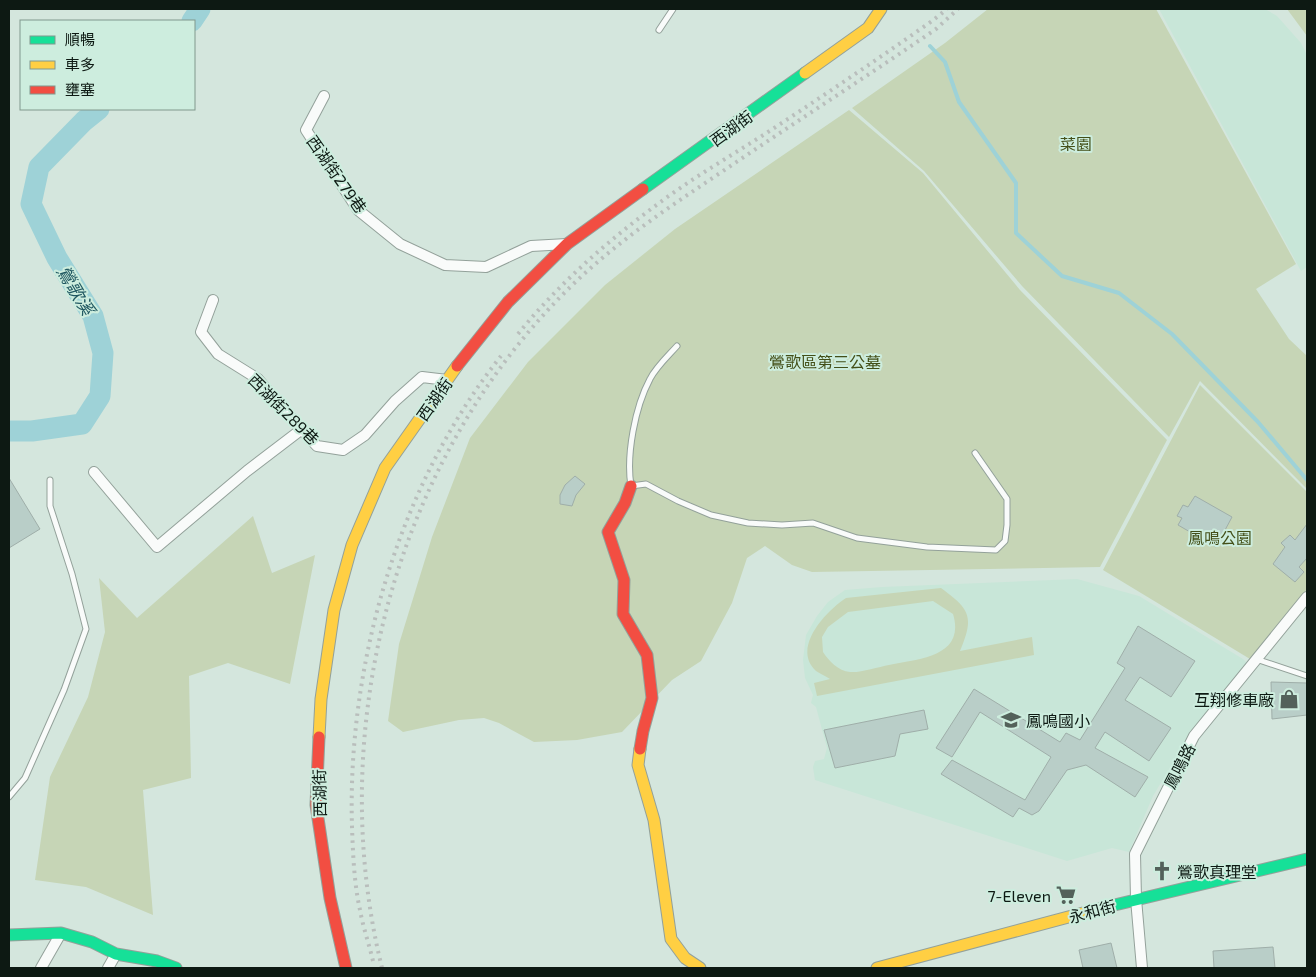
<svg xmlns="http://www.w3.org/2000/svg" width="1316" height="977" viewBox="0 0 1316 977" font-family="'Exo 2','Noto Sans TC',sans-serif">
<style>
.built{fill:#c8e6d8}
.green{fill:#c6d5b6;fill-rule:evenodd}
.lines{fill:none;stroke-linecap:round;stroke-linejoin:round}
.stream{stroke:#9ed2d7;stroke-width:4}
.river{stroke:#9ed2d7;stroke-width:21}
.building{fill:#b9cec8;stroke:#9faea9}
.lane-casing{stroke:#93a19a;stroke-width:7}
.street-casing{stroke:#93a19a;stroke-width:12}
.fast-casing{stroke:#93a19a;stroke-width:13}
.slow-casing{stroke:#93a19a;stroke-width:13}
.jam-casing{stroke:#93a19a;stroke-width:13}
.lane{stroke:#f9fbfa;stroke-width:5}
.street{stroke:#f9fbfa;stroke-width:10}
.fast{stroke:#16e098;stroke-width:11}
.slow{stroke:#ffcf43;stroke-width:11}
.jam{stroke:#f24e42;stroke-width:11}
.rail{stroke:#b9bebc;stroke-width:4;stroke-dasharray:2.5 5;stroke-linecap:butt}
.labels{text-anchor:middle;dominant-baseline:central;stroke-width:4;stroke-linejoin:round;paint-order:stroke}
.street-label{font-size:16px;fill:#0d1913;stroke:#cdedde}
.park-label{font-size:16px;fill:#434f18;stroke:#cdedde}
.poi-label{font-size:16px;fill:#0d1913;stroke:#cdedde;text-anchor:end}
.water-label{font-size:18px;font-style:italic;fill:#205861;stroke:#cdedde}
</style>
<rect width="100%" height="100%" fill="#d4e6dd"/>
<path class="built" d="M1159,9H1265L1277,16L1301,43L1307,55V267L1301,271Z
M1077,579L1139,596L1243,659L1248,664L1190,734L1153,796L1129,852L1112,848L1067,861L815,780L813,767L815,761L824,759L827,748L816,707L811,703L813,695L805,678L803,660L806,635L817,616L828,602L845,590L882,587Z"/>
<path class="green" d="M988,9H1156L1296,264L1256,289L1289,339L1307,356V489L1200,381L1169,437L1022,286L924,171L852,108L945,43Z
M1287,9H1307V36Z
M849,110L923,173L1020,290L1167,440L1100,567L812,572L792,565L765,546L747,558L732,603L701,661L672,680L622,732L577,740L534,742L499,723L484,718L459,720L403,732L388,721L399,644L432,537L470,438L528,362L605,285L675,229Z
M1200,385L1307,492V589L1250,659L1103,570Z
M253,516L272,573L315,555L290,684L228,663L189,676L191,778L143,790L153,915L86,887L35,880L50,777L88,697L105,632L99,578L137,618Z
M941,588C971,610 974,617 960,651L1032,637L1034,655L817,696L814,683L830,679C826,676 820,674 816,671C791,648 826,611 846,598ZM933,601L953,614C966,657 918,659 889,665C878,667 860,673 850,672C838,671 829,661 823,652L822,637L828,627L848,612Z"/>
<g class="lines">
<path class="stream" d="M930,46L945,62L959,102L1016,183V233L1062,276L1119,293L1172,334L1258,422L1307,480"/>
<path class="river" d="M192,21L200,9
M9,431H32L82,424L100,396L103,353L93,316L57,258L31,204L39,167L84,121L99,109"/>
</g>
<path class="building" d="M575,476L585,484L576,495L572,506L560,504V495L565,485Z
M9,478L40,529L9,548Z
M1195,496L1232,517L1216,547L1178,525L1182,518L1177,516L1183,505L1188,507Z
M1307,524V558L1299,567L1304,572L1295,582L1273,564L1285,547L1281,543L1290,535L1295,540Z
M1138,626L1195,661L1171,697L1140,677L1125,700L1171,728L1149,761L1105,732L1095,748L1148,777L1135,797L1086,765L1067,770L1039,811L1032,815L1019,808L1013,817L941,774L952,760L1025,800L1051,757L980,712L952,757L936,748L974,689L1060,742L1066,733L1080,740L1125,668L1117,663Z
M1271,682L1307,683V715L1272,719Z
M924,710L928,729L900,734L895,756L835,768L824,730Z
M1111,943L1117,968H1083L1079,950Z
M1273,947L1275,968H1214L1213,951Z"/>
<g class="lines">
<defs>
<path id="lane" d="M659,30L673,9
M677,346C668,356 656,367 650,379C635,407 626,455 631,486L646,484L678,501L711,515L748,523L782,525L813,523L857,538L927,547L996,550L1005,541L1007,525V499L975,453
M1256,659L1307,676
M9,797L25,778L64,690L86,629L72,574L50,506V480"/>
<path id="street" d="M324,96L306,130L358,210L400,244L445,265L486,267L531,246L567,244
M213,300L201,332L218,354L258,379L283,409L317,446L343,450L365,435L395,401L422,377L447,380
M94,472L157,547L247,471L302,429
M41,968L61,933
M108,968L116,954
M1142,968L1136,899L1135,854L1194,736L1307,597"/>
<path id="fast" d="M643,189L805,73
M1102,908L1307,859
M9,935L61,933L92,942L116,954L157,961L176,968"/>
<path id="slow" d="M805,73L868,28L881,9
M319,737L321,699L334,610L352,545L385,468L457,366
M640,749L638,765L654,820L671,939L685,958L700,968
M877,968L1102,908"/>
<path id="jam" d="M457,366L508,302L567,244L643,189
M631,486L625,503L608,532L624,580L623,614L647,655L652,698L643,731L640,749
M319,737L316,805L330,898L346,968"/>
</defs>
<use href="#lane" class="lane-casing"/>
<use href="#street" class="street-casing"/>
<use href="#fast" class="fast-casing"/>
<use href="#slow" class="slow-casing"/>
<use href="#jam" class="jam-casing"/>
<use href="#lane" class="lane"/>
<use href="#street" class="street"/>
<use href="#fast" class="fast"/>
<use href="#slow" class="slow"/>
<use href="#jam" class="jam"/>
<path class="rail" d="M518,334C560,282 612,237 666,198C699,174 734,154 768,132C823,96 878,59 932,21L947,9
M373,961C369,944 363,927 360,910C354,883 353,854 352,827C347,664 399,484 501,356
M382,968C322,725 398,445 584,274C628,234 674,204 723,171C794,123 866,77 936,29L958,9"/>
</g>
<defs>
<symbol id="shop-bare" viewBox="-9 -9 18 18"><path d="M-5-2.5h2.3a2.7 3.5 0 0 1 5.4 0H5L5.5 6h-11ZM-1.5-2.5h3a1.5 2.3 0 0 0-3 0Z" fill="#53615a" stroke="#cdedde" stroke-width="2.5" paint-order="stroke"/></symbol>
<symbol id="school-bare" viewBox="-9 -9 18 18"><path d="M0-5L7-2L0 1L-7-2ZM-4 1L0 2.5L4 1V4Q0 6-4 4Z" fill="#53615a" stroke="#cdedde" stroke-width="2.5" paint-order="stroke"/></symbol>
<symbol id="church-bare" viewBox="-9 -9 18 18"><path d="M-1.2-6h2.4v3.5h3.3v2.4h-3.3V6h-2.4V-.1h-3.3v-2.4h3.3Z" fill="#53615a" stroke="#cdedde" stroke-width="2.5" paint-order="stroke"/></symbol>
<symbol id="supermarket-bare" viewBox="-9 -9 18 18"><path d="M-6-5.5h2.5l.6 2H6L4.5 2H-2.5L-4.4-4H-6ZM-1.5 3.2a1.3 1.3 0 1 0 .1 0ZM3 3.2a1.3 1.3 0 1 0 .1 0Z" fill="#53615a" stroke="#cdedde" stroke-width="2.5" paint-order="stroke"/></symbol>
</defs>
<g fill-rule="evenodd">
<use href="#shop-bare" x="1275" y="685" width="28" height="28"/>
<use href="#school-bare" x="997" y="706" width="28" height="28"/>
<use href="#church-bare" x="1148" y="857" width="28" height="28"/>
<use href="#supermarket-bare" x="1052" y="881" width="28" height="28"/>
</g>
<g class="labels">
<g class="street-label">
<text transform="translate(731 128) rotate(-36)">西湖街</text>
<text transform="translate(337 174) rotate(55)">西湖街279巷</text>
<text transform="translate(434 399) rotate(-55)">西湖街</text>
<text transform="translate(284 409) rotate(45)">西湖街289巷</text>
<text transform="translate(1179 766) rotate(-63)">鳳鳴路</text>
<text transform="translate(319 793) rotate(-91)">西湖街</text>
<text transform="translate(1092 911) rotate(-15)">永和街</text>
</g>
<g class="park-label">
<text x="1076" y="143">菜園</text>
<text x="825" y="361">鶯歌區第三公墓</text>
<text x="1220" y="537">鳳鳴公園</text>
</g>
<g class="poi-label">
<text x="1274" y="699">互翔修車廠</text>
<text x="1026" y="720" text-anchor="start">鳳鳴國小</text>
<text x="1177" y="871" text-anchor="start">鶯歌真理堂</text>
<text x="1051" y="895">7-Eleven</text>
</g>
<g class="water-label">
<text transform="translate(76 290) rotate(59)">鶯歌溪</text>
</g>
</g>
<rect width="1316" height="977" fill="none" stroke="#0d1913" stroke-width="20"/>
<rect x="20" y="20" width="175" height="90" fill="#cdedde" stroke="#80988d"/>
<rect x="30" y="36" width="25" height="8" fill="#16e098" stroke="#80988d"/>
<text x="65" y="45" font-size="15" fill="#0d1913">順暢</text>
<rect x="30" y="61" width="25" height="8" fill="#ffcf43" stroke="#80988d"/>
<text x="65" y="70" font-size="15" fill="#0d1913">車多</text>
<rect x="30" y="86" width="25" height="8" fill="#f24e42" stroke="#80988d"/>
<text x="65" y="95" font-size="15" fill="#0d1913">壅塞</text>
</svg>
